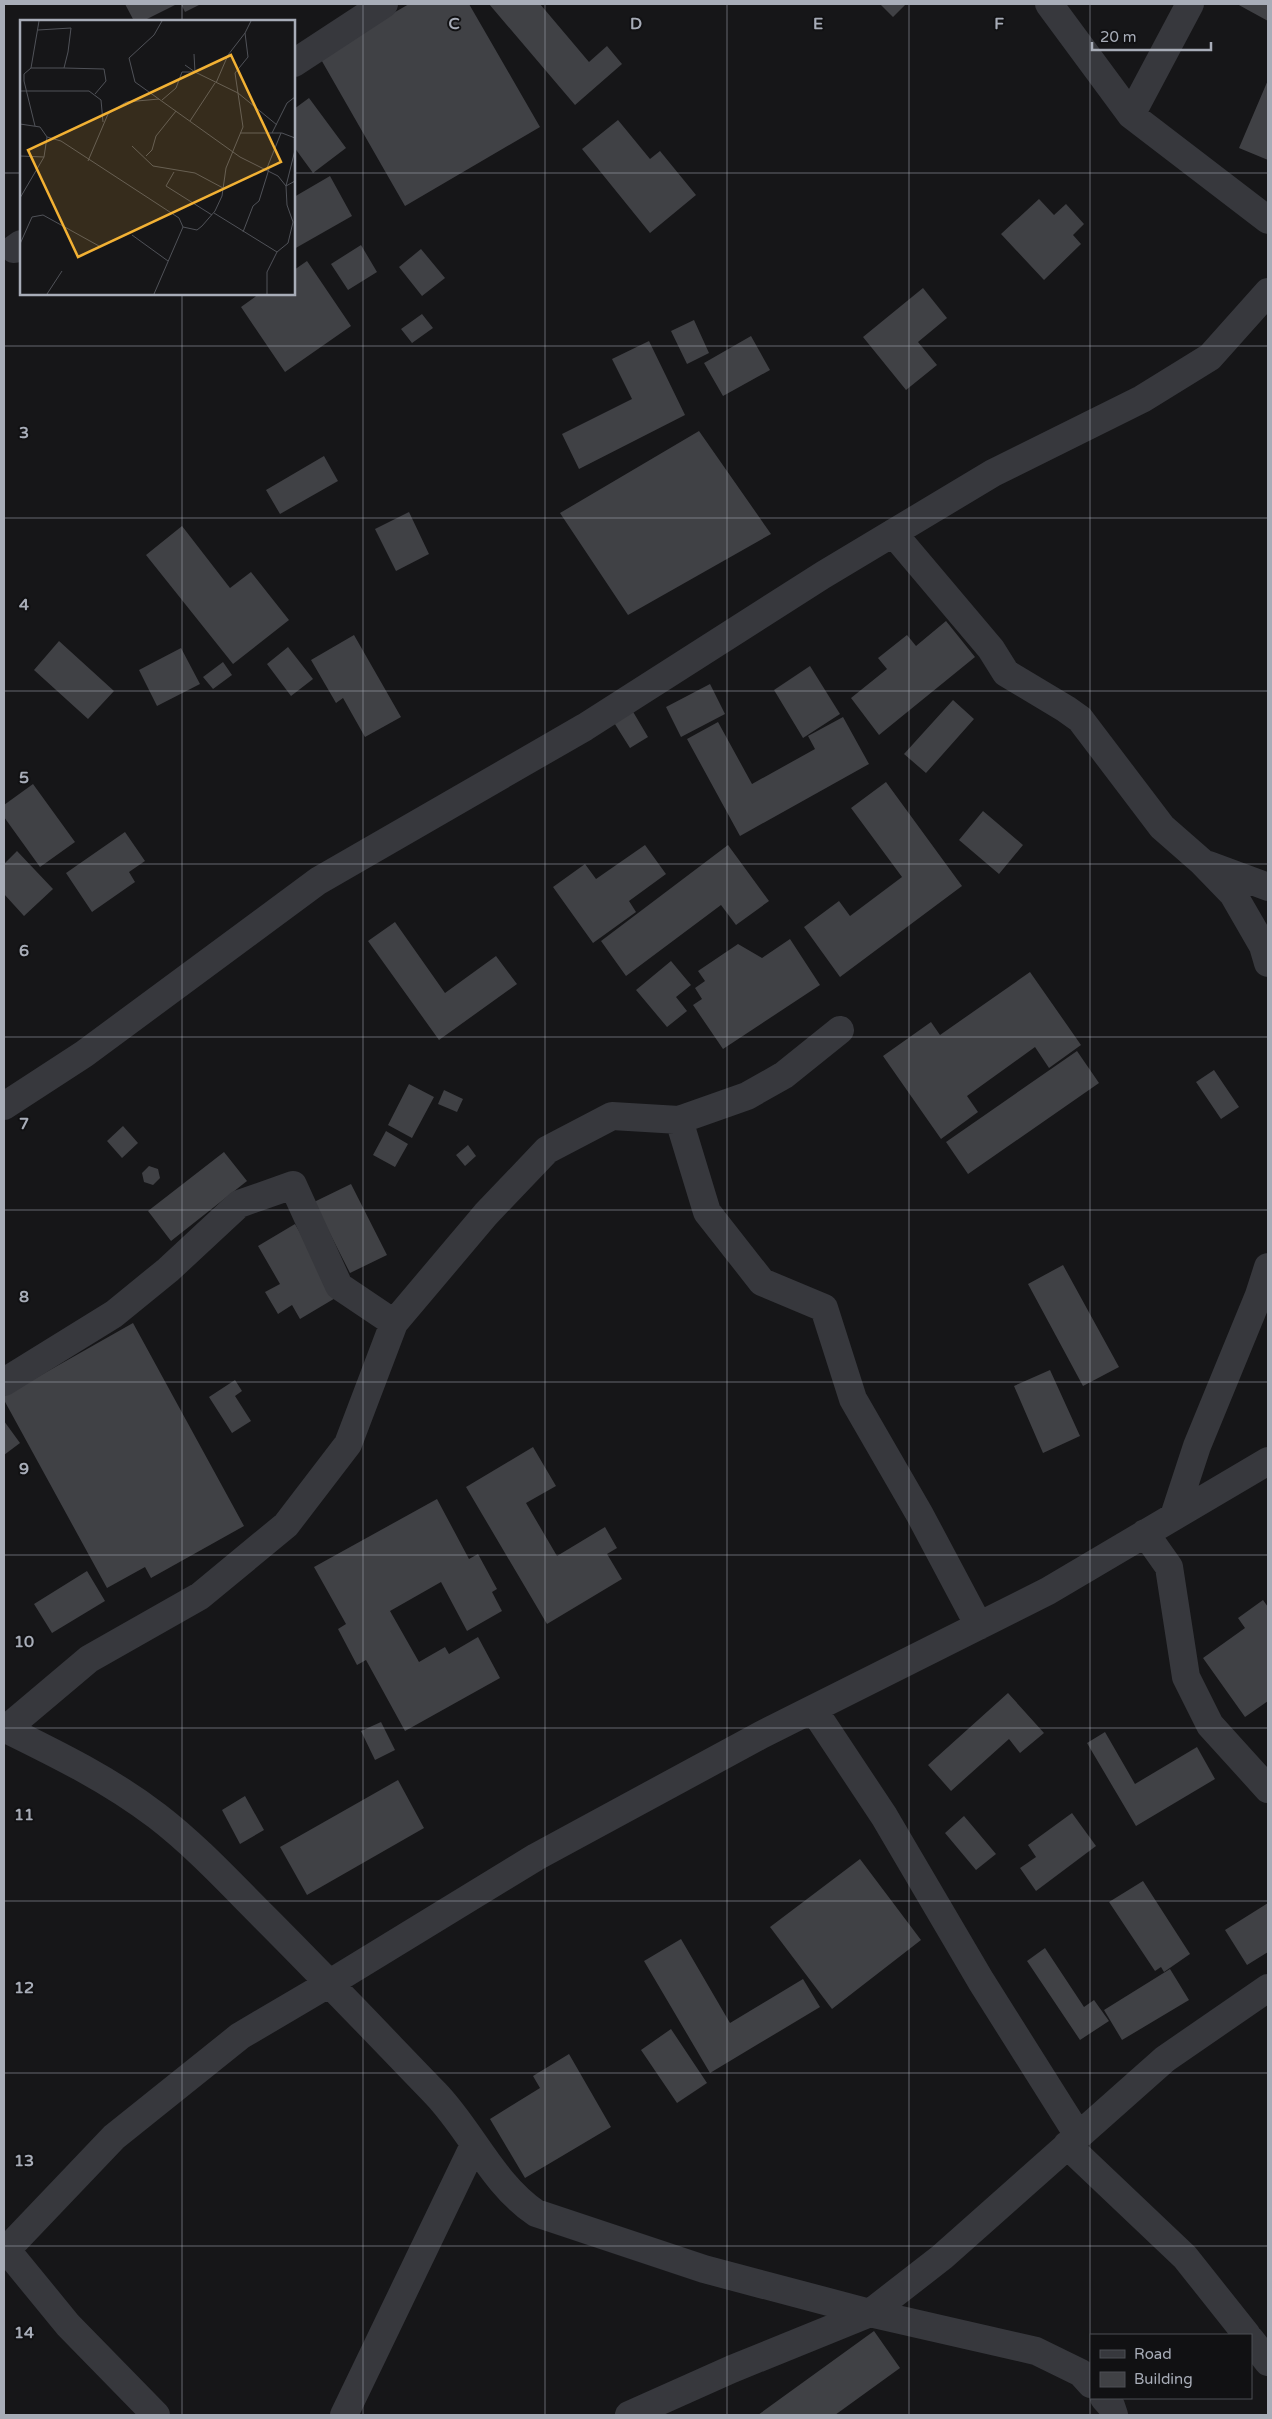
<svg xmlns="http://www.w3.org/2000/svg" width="1272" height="2419" viewBox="0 0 1272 2419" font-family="'Varela Round',sans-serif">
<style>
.building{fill:#404145}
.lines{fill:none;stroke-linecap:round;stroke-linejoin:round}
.street{stroke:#37383d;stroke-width:28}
.grid{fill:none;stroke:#a8adb8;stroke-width:1;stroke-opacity:0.55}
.inset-road{fill:none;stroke:#505258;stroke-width:1}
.view{fill:#f2b134;fill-opacity:0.15;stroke:#f2b134;stroke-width:2.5}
.inset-edge{fill:none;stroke:#a8adb8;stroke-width:2.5}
.grid-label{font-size:16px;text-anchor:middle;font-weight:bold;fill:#a8adb8;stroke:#111113;stroke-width:4;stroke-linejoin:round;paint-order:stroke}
</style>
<rect width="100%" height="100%" fill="#161618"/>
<path class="building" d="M125,4H177L143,21H134Z
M181,4H201L185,12Z
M409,4H469L540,127L405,206L319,56Z
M489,4H540L589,62L607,46L622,64L575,105Z
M880,4H906L893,17Z
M1237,4H1268V21Z
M1268,80V160L1239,148Z
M309,98L346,148L313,173L294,147V109Z
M618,120L650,159L660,151L696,195L650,233L582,149Z
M330,176L352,216L294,249V197Z
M1039,199L1054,215L1066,204L1084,224L1073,235L1081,244L1044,280L1001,234Z
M361,245L377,272L348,290L331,264Z
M421,249L445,278L422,296L399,267Z
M307,261L351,326L285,372L241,307L259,294H294V270Z
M923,288L947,318L918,342L937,365L906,390L863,337Z
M422,314L433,328L412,343L401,329Z
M694,320L709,353L687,364L671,331Z
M751,336L770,370L723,396L704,363Z
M649,341L685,415L579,469L562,434L632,399L612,359Z
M699,431L771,534L628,615L560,513Z
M324,456L338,481L280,514L266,490Z
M409,512L429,554L396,571L375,529Z
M182,526L230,588L251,572L289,620L233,664L146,555Z
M946,621L975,657L879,735L851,698L887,669L878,658L907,635L916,646Z
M354,635L401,717L365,737L343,698L336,703L311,660Z
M59,641L114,691L88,719L34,670Z
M288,647L313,679L291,696L267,664Z
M181,648L200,684L157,706L139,670Z
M223,662L232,675L213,689L203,677Z
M810,666L840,714L803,738L774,690Z
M710,684L725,714L681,737L666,707Z
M953,700L974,719L926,773L904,754Z
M632,710L648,737L630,748L613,721Z
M843,717L869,764L740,836L687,739L718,722L752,784L815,749L808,736Z
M886,782L962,886L840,977L804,927L839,901L850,916L902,877L851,808Z
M33,784L75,842L40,867L4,817V805Z
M983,811L1023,845L999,874L959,840Z
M125,832L145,861L129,872L135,882L92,912L66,873Z
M645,845L666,874L629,901L636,912L593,943L553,887L585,864L596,879Z
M728,845L769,901L736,925L721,905L626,976L601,941Z
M17,851L53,889L24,916L4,894V864Z
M395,922L445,993L496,956L517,984L439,1040L368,941Z
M790,939L820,985L723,1049L693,1005L702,999L695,988L705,981L698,971L738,944L762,958Z
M671,961L691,985L676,997L687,1011L667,1027L636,990Z
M1030,972L1081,1045L1049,1068L1035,1047L967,1096L978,1112L941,1139L883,1056L931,1022L940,1035Z
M1077,1051L1099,1083L968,1174L946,1142Z
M1214,1070L1239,1107L1221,1119L1196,1082Z
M409,1084L434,1097L412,1138L388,1125Z
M444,1090L463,1099L457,1112L438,1104Z
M123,1126L138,1143L122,1158L107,1141Z
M386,1131L408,1144L395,1167L373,1155Z
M468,1145L476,1156L465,1166L456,1155Z
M224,1152L247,1181L171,1241L148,1211Z
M149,1166L158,1169L160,1178L153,1185L144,1182L142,1173Z
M351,1184L387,1255L350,1273L314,1202Z
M295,1224L337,1297L300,1319L292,1305L278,1314L265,1292L280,1284L258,1246Z
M1063,1265L1119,1367L1083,1386L1028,1284Z
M133,1323L244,1526L151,1578L145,1567L107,1588L4,1400V1396Z
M1050,1370L1080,1436L1043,1453L1014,1386Z
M235,1380L242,1391L235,1396L251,1421L232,1433L209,1397Z
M4,1421L20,1443L4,1455Z
M533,1447L556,1486L526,1503L557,1556L605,1527L617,1548L607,1554L622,1579L547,1624L466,1487Z
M437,1499L469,1559L478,1554L497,1589L492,1592L502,1611L467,1631L441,1582L390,1611L419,1662L445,1647L449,1654L478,1637L500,1678L405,1731L366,1660L357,1665L338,1629L346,1624L314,1567Z
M87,1571L105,1601L52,1633L34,1604Z
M1263,1600L1268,1607V1701L1245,1717L1203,1658L1245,1628L1238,1618Z
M1008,1693L1044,1733L1020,1753L1009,1739L951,1791L928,1765Z
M381,1722L395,1750L375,1760L361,1731Z
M1105,1732L1135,1784L1197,1747L1215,1779L1136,1826L1087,1743Z
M398,1780L424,1828L307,1895L280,1847Z
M245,1796L264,1830L240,1844L222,1810Z
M1072,1813L1096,1846L1036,1891L1020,1868L1036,1857L1028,1845Z
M964,1816L996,1854L976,1870L945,1833Z
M860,1859L921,1940L832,2009L770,1927Z
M1143,1881L1190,1954L1164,1972L1161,1967L1155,1971L1109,1902Z
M1268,1903V1952L1247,1965L1225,1930Z
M681,1939L730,2023L803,1979L820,2007L710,2073L644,1961Z
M1045,1948L1084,2007L1094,2000L1109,2021L1080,2040L1027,1961Z
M1170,1969L1189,2000L1122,2040L1104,2010Z
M671,2029L707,2083L677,2103L641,2050Z
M569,2054L611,2127L525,2178L490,2119L540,2088L533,2076Z
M874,2331L900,2368L835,2415H758Z"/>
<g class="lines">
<path class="street" d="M1049,4L1131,115L1268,220
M294,63L384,4
M1131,115L1190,4
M14,249L21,244
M893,533L991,649L1006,673L1066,709L1080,719L1162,827L1202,862L1233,894L1263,946L1268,963
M1209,865L1268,887
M4,1106L84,1054L318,881L585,727L823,575L993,473L1142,399L1210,357L1268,292
M679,1120L707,1212L762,1282L824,1308L853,1399L920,1515L979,1626
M4,1382L114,1314L168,1270L239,1204L293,1185L339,1286L394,1323
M1174,1516L1197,1446L1259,1295L1268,1267
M1145,1533L1169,1567L1186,1677L1210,1725L1268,1789
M813,1709L884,1816L981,1981L1078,2135
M4,1728C57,1754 110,1780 157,1816C196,1846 229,1882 264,1917C322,1975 378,2034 435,2093C471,2130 492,2183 536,2213L704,2269L870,2313L1036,2351L1081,2373L1091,2384
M6,1729L89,1659L200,1596L286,1525L348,1444L394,1323L486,1214L547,1150L612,1116L679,1120L747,1096L784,1075L840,1030
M1067,2145L1185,2257L1247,2335
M5,2248L68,2325L156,2415
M4,2249L12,2244L114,2137L240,2036L330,1983L536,1857L761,1735L1048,1591L1268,1461
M1251,2340L1268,2362
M1104,2398L1111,2406L1114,2415
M344,2415L474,2145
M629,2415L732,2369L870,2313L942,2257L1165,2059L1268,1988"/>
</g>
<path class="grid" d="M182,4V21M363,4V2415M545,4V2415M727,4V2415M909,4V2415M1090,4V2415M4,173H21M294,173H1268M182,294V2415M4,346H1268M4,518H1268M4,691H1268M4,864H1268M4,1037H1268M4,1210H1268M4,1382H1268M4,1555H1268M4,1728H1268M4,1901H1268M4,2073H1268M4,2246H1268"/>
<g transform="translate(20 20)">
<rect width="275" height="275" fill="#161618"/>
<path class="inset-road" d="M142,1L134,15L109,38L115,62L220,137L258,156L266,166L275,161M174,34L175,52L218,73L257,105M11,48H44L48,32L51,8L18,10M44,48L84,49L86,61L75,74M196,63L208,35L225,13M0,71H69L81,80L83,102M142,80L156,68L162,52H175L165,45M170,101L195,63M0,104L20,107L27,117L24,137L0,178M15,106L4,61V54L11,48L19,1M220,113H262L275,118M252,113L267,83L275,77M27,117L41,121L159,198L163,207M112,126L133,146L175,153L203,168M0,136L24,137M126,136L132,130L136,116L156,91M68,141L88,94L106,82L139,79M247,148L261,113M154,152L146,166L192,195M194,193L257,232M163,207L177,210L182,206L195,191L202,176L206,148L223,107L215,53L228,37L225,13L231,1M223,212L233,186L239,181L249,149M112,215L148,241M0,224L12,197L23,195L79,226M27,274L42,251M134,274L163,207M247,274V252L257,232L268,223L273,202L267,185L266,166L275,130"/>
<path class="view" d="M211,35L261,142L58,237L8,130Z"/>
<rect width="275" height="275" class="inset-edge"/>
</g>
<g class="grid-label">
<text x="454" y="29">C</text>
<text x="636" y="29">D</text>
<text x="818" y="29">E</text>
<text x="999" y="29">F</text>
<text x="24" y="438">3</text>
<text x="24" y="610">4</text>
<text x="24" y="783">5</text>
<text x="24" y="956">6</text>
<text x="24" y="1129">7</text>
<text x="24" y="1302">8</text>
<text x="24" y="1474">9</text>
<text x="24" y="1647">10</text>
<text x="24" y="1820">11</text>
<text x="24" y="1993">12</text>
<text x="24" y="2166">13</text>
<text x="24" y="2338">14</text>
</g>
<rect width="1272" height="2419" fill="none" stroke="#a8adb8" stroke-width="10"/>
<rect x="1090" y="2334" width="162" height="65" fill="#111113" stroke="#4d4f55"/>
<rect x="1100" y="2350" width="25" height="8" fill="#37383d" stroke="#4d4f55"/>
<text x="1134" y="2359" font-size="15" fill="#a8adb8">Road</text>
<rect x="1100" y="2372" width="25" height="15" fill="#404145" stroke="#4d4f55"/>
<text x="1134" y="2384" font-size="15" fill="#a8adb8">Building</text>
<path d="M1092 42v8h119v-8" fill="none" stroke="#a8adb8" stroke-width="2.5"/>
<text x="1100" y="42" font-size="15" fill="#a8adb8" stroke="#111113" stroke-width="4" paint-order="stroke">20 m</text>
</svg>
